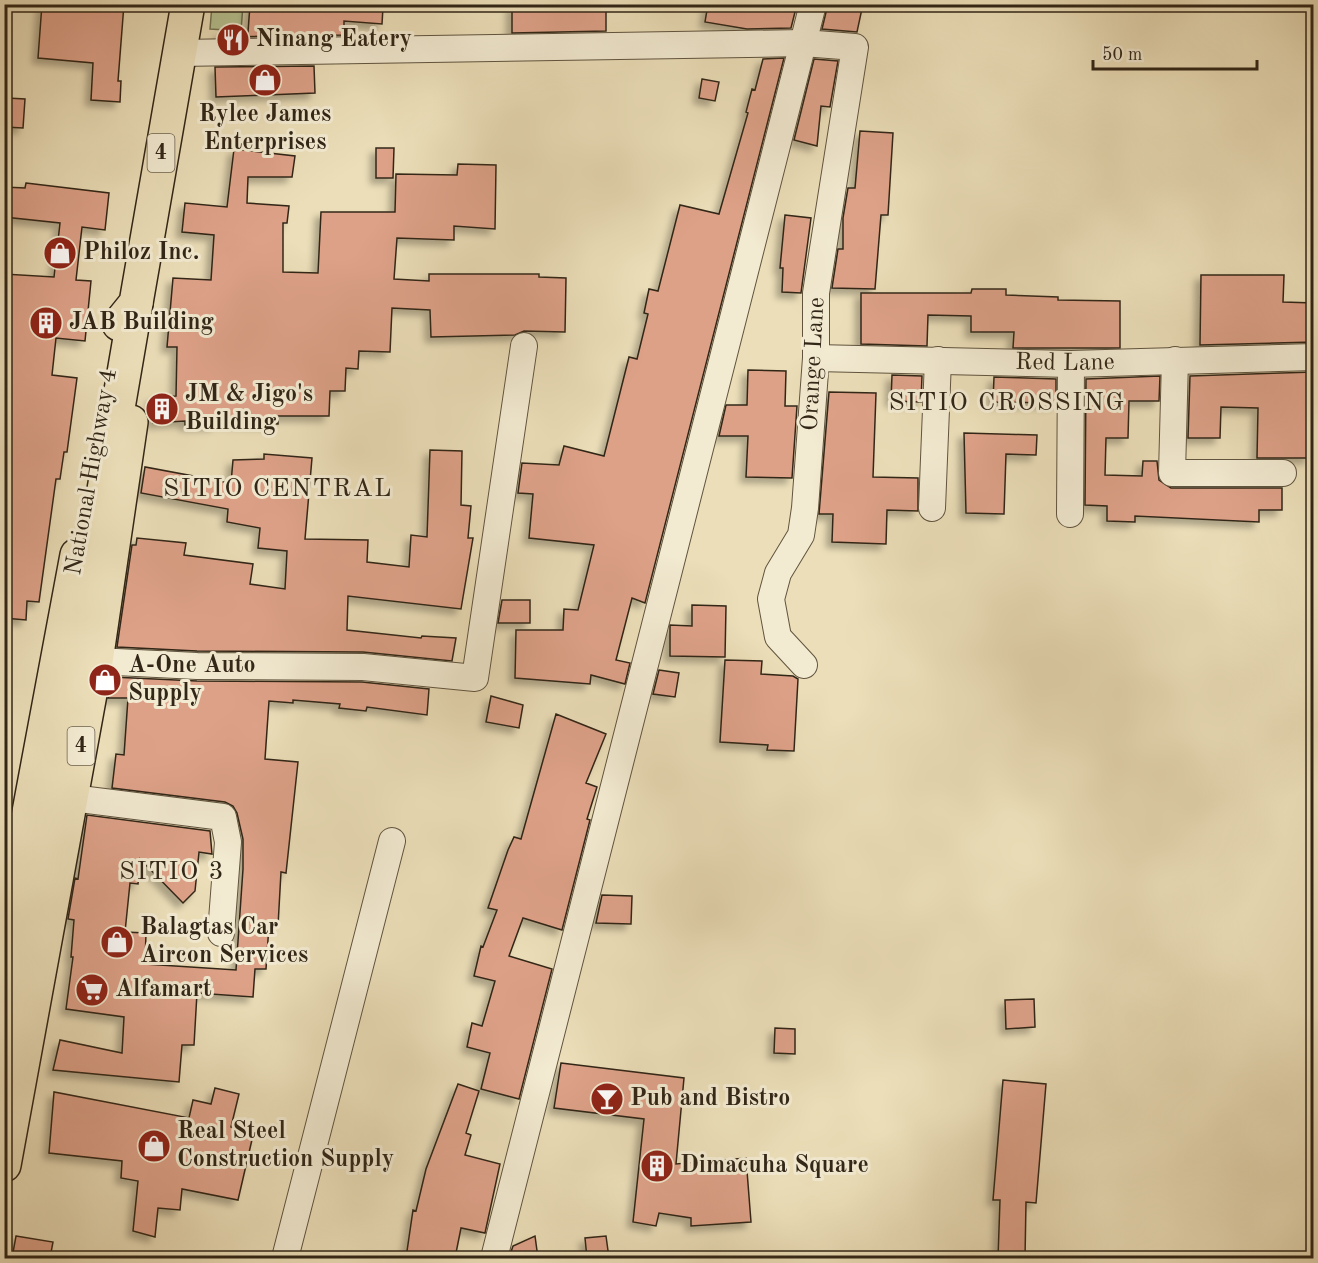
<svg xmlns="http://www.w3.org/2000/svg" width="1318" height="1263" viewBox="0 0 1318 1263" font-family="'Old Standard TT',serif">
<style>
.green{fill:#b6c190;stroke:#747454;stroke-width:1.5}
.building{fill:#dda188;stroke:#322617;stroke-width:1.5;filter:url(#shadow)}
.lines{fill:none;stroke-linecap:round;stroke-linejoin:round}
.minor-casing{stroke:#60543f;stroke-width:28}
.major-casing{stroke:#322617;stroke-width:36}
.highway-casing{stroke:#322617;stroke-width:36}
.minor{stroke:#f2ead1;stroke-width:26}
.major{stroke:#ebdeb8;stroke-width:33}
.highway{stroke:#ebdeb8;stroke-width:33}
.labels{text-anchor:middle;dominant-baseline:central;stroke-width:6;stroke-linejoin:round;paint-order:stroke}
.shield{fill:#f2ead1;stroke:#6c614f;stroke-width:1.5}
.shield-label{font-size:22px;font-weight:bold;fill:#322617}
.poi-label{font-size:24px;font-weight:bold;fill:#322617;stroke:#f2ead1;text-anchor:start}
.street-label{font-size:24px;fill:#322617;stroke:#f2ead1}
.neighbourhood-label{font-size:26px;letter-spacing:1.5px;fill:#322617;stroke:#f2ead1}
</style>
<defs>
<filter id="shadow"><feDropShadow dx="-5.5" dy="5.5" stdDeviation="3" flood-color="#0004"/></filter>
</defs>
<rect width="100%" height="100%" fill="#ebdeb8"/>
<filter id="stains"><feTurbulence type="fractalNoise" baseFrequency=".00333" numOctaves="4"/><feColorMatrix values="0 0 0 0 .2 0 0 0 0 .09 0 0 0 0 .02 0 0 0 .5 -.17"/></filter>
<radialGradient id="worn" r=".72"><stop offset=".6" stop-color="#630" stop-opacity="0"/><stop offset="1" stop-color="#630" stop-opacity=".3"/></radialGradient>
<path class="green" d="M212,5H243L241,31L210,29Z"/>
<path class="building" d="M42,4H124L118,81H121L120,102L91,100L93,63L38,58Z
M606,4V31L512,33V5Z
M708,4H797L791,28L747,29L705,22Z
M828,4H863L857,32L822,29Z
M250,5H283V8L352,5L383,7L382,24L344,21V35L220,37L219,32H248Z
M784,58L645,603L632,598L616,660L630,663L625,684L591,675L590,684L515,678L516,630H563L564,609L578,610L594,545L529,538L533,494L518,493L522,463L559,465L564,446L604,456L629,357L637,359L648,314L644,313L649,289L658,291L680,205L719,214L748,113L746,112L752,89L755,90L763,59Z
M814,59L838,61L830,107L821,106L817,146L794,140Z
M314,66L315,93L216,97L215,67Z
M702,79L719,82L715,101L699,98Z
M7,98L25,99L23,128L5,127Z
M860,131L893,133L888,215H881L875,289L832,288L838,249H843V218L848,188H855Z
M376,148H394L393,178H376Z
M234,149L295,156L292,177H248L247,203L289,206L287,223H283V272L318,273L321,212H395L396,174L457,175L458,164L496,165L495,229L454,226V240L397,238L394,279L429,281V274H539V277L566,278L565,332L524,331L515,335L431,337L430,310L392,308L390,352L359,351L358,369L346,368L345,391H330L329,416H278V424L216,421V425H185V421L153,423L152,397L176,396L177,347H167L173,278L211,280L214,235L182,232L185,203L227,207Z
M26,183L109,193L105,230L82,227L76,280L91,281L85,341L56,338L52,375L77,378L67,452H64L60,479H56L39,602L27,601L26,620L4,618V274L54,277L60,223L4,217V187L25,188Z
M785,215L811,218L801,293L782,292L783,268H780Z
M1201,275H1284L1283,302L1314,303V342L1200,345Z
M972,289H1006V295L1058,297V300L1120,301V348H1013L1014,332H971V316L928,315L927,346L861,344V293H971Z
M748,370L786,371L785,406H797L792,478L746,477L748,436H719L726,405H747Z
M1314,372L1310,458H1257L1258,408L1221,407L1220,438H1188L1190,376Z
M892,375L922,376L921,402L891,401Z
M1160,376L1159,401H1129L1128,438H1106L1105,475L1142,476L1143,461H1157L1159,480L1171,488H1282V510H1259V522L1135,516V522L1107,521V506L1085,505L1086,379Z
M994,377L1056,379V403L993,402Z
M829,392L876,393L873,477L918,478V511L887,510L886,544L832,542L833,514H819Z
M964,433L1037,435L1036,455L1006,454L1004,514L966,513Z
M430,450L462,451L461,505L471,506L468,538H473L461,609L348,596L347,630L421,638L422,636L456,638L452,661L363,652L197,651L117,647L132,545H136L137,538L186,543L184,555L253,564L250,584L285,589L287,551L258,548L260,528L227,522L228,509L141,493L145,467L231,483L233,460L264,459V454L312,458L305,539L368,540L367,562L409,567L411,535L427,537Z
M502,600H530V623H498Z
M692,605L726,606L725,657L670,656V625L692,626Z
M725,660L762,661L761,674L793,676L798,679L794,751L767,750L768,745L720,742Z
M659,670L679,673L675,697L653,694Z
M112,677L197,681L362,682L429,689L427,715L367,707L366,711L339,708L340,704L293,700V703L269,701L265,759L298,762L286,873L281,872L278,926L269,925L266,969H255L253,997L197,993L194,1045H182L179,1082L53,1070L60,1040L122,1053L124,1017L66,1009L73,957H71L74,920L68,919L75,878L78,879L87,815L210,831L212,854L199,852L195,891L183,903L140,859L138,884L130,883L125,932L146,933L145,964L236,970L243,869V839L237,813L233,806L225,802L112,788L116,754L124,755L128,698H108Z
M491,696L523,705L519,728L486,722Z
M556,714L606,734L586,783L597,787L587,819L590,820L562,930L523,918L509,956L552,969L519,1099L481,1089L490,1053L467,1047L472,1023L482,1026L495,981L474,976L481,946L483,947L497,910L488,908L508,850L514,837L521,839Z
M602,895L632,896L631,924L596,923Z
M1034,999L1035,1027L1006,1029L1005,1000Z
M775,1028L795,1029V1054L774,1053Z
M561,1063L684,1078L676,1164L746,1158L751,1222L691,1226V1218L659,1213L656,1226L633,1222L644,1119L554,1108Z
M1003,1080L1046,1084L1036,1203L1026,1202L1025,1258H998L1000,1200H993Z
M458,1084L479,1091L466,1133L471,1135L465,1155L500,1164L485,1233L461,1228L455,1258L430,1254L429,1258H406L413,1210L416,1211L426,1169Z
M215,1088L239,1094L231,1127L254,1131L238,1200L182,1189L180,1210L158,1208L155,1237L133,1231L138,1181L121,1178L122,1161L49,1153L54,1092L189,1118L193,1100L211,1104Z
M16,1236L53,1242L50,1258H12Z
M535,1236L538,1258H509L513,1246Z
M606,1236L609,1258H587L585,1238Z"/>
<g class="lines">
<defs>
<g id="minor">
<path d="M180,53L803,43L855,47L816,293V358L805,508L801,535L778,573L771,599L778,637L804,665"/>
<path id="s1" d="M816,358L1071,364L1314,357"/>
<path d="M1175,360L1172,473H1283"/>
<path d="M932,508L938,360"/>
<path d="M1070,514L1071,364"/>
<path d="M96,661L197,666L363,667L475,678L524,346"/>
<path d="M72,798L223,817L228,842L221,933"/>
<path d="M285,1258L392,841"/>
<path d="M494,1258L813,4"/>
</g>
<path id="major" d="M119,324L136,303L188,4
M4,946L77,555
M4,1165L96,661L131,422"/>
<path id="highway" d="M4,1031L33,904L136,303"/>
</defs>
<use href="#minor" class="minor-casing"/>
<use href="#major" class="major-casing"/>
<use href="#highway" class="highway-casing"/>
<use href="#minor" class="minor"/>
<use href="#major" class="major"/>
<use href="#highway" class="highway"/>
</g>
<defs>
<symbol id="restaurant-disc" viewBox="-11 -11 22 22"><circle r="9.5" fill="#8f2418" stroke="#f2ead1"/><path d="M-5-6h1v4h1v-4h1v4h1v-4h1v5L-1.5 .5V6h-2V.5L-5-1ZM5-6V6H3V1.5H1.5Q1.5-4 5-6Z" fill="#fff"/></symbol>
<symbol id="shop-disc" viewBox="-11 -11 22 22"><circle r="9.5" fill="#8f2418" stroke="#f2ead1"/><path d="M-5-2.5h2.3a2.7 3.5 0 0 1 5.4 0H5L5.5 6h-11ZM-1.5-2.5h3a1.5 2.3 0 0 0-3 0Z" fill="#fff"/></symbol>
<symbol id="building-disc" viewBox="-11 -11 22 22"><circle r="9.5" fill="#8f2418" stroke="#f2ead1"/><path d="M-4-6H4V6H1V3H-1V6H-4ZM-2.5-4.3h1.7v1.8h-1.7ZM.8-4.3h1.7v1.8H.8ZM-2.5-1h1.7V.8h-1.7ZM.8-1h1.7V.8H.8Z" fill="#fff"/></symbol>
<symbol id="supermarket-disc" viewBox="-11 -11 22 22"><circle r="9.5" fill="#8f2418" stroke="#f2ead1"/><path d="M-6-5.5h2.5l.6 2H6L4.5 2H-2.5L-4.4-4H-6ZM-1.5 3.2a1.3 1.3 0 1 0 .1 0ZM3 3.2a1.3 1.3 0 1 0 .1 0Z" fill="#fff"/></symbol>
<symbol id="bar-disc" viewBox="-11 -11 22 22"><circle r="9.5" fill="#8f2418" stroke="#f2ead1"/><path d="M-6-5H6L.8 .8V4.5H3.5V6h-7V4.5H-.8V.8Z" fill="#fff"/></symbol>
</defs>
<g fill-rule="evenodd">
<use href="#restaurant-disc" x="214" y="21" width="38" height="38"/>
<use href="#shop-disc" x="246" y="61" width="38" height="38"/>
<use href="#shop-disc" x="41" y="234" width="38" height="38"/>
<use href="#building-disc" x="27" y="304" width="38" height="38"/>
<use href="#building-disc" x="143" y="390" width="38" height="38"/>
<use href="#shop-disc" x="86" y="661" width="38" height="38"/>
<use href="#shop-disc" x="98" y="923" width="38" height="38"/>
<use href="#supermarket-disc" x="73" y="971" width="38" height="38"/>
<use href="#bar-disc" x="588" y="1080" width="38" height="38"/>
<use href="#shop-disc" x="135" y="1127" width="38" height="38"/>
<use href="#building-disc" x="638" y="1147" width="38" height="38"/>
</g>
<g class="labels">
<g class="shield">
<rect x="147.5" y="134" width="27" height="38" rx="4.5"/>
<rect x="67.5" y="727" width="27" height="38" rx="4.5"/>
</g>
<g class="shield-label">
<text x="161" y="153">4</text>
<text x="81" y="746">4</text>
</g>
<g class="poi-label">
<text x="256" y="40">Ninang Eatery</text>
<text x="265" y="115" text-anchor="middle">Rylee James<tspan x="265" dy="28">Enterprises</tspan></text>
<text x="83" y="253">Philoz Inc.</text>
<text x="69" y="323">JAB Building</text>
<text x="185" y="395">JM &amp; Jigo's<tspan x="185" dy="28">Building</tspan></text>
<text x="128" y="666">A-One Auto<tspan x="128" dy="28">Supply</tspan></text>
<text x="140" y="928">Balagtas Car<tspan x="140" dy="28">Aircon Services</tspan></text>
<text x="115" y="990">Alfamart</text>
<text x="630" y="1099">Pub and Bistro</text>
<text x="177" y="1132">Real Steel<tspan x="177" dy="28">Construction Supply</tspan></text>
<text x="680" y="1166">Dimacuha Square</text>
</g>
<g class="street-label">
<text stroke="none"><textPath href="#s1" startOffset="249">Red Lane</textPath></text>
<text transform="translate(814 364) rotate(-87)">Orange Lane</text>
<text transform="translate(92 472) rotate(-80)">National Highway 4</text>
</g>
<g class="neighbourhood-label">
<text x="1007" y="403">SITIO CROSSING</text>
<text x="278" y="489">SITIO CENTRAL</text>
<text x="172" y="872">SITIO 3</text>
</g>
</g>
<rect width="1318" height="1263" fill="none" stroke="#ebdeb8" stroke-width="24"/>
<rect x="6" y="6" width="1306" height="1251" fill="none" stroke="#322617" stroke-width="3"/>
<rect x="12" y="12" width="1294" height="1239" fill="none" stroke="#322617" stroke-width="1.5"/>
<path d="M1093 60v9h164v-9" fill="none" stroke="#322617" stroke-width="3"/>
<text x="1102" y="60" font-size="18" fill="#322617" stroke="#f2ead1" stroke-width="4.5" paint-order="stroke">50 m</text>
<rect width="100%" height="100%" filter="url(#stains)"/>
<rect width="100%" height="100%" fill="url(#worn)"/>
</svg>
